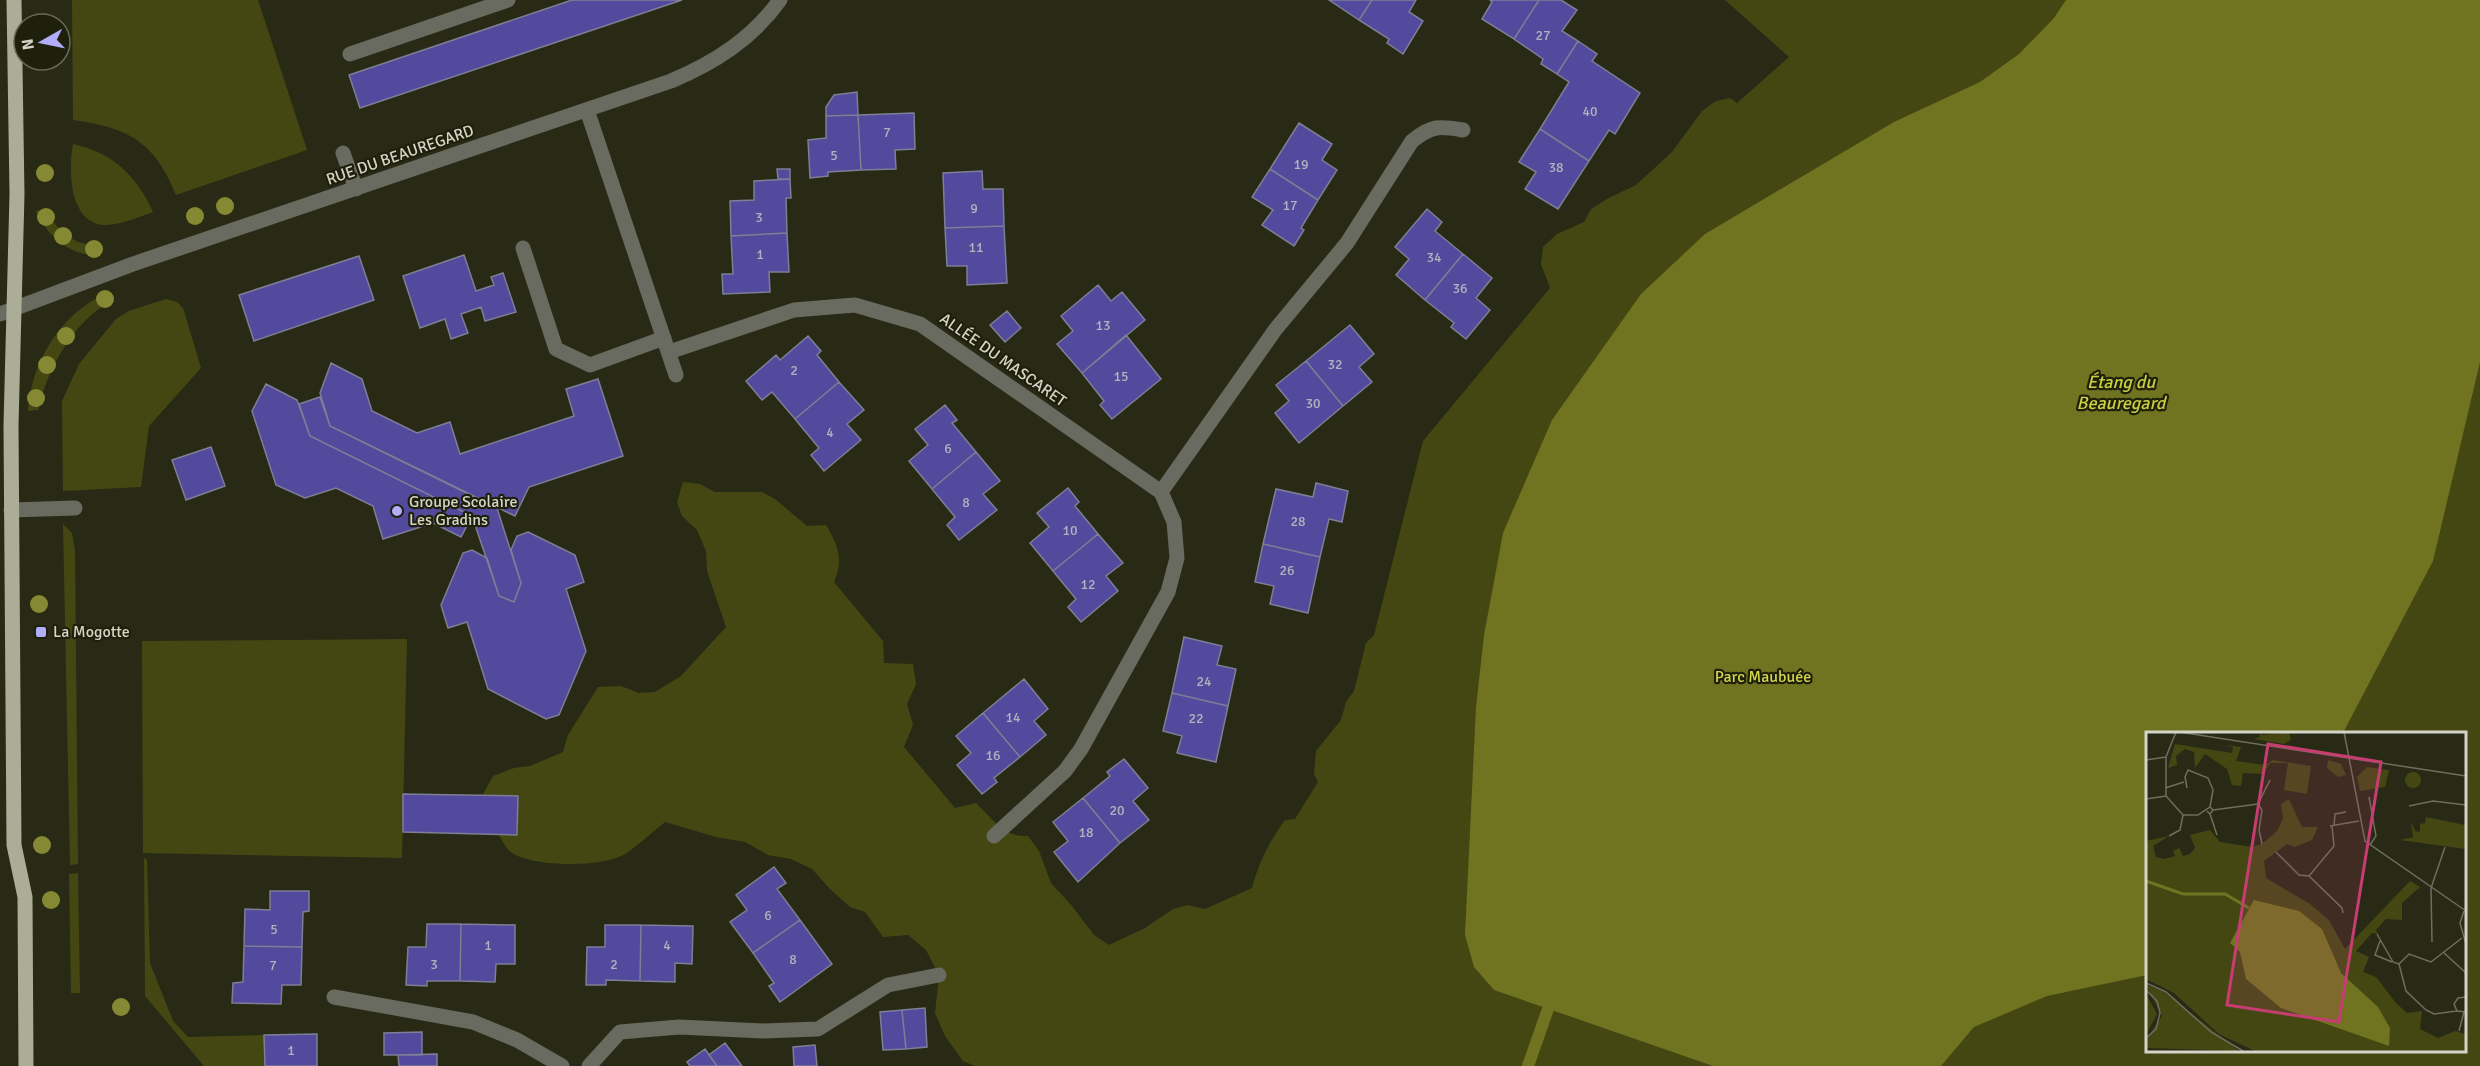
<svg xmlns="http://www.w3.org/2000/svg" width="2480" height="1066" viewBox="0 0 2480 1066" font-family="Signika,sans-serif">
<style>
.green{fill:#454713;fill-rule:evenodd}
.water{fill:#707320}
.lines{fill:none;stroke-linecap:round;stroke-linejoin:round}
.stream{stroke:#707320;stroke-width:12}
.building{fill:#544a9d;stroke:#7e7e95;stroke-width:1.5}
.minor{stroke:#696a60;stroke-width:15}
.major{stroke:#abad97;stroke-width:15}
.tree{fill:#868933}
.poi-dot{fill:#b1adfa;stroke:#1f200b;stroke-width:2}
.labels{text-anchor:middle;dominant-baseline:central;stroke-width:4.5;stroke-linejoin:round;paint-order:stroke}
.number-label{font-size:14px;fill:#b4b2bd}
.street-label{font-size:16px;fill:#d4d5c8;stroke:#1f200b}
.poi-label{font-size:16px;fill:#d4d5c8;stroke:#1f200b;text-anchor:start}
.park-label{font-size:16px;fill:#d3d74b;stroke:#1f200b}
.water-label{font-size:18px;font-style:italic;fill:#cbd042;stroke:#1f200b}
.inset-river{fill:none;stroke:#707320;stroke-width:3}
.inset-road{fill:none;stroke:#6d6e5d;stroke-width:1.5}
.view{fill:#c63e71;fill-opacity:0.15;stroke:#c63e71;stroke-width:3}
.inset-edge{fill:none;stroke:#d4d5c8;stroke-width:3}
</style>
<rect width="100%" height="100%" fill="#282a15"/>
<path class="green" d="M72,0H258L307,150L176,195C154,141 129,128 73,120Z
M1725,0H2480V1066H975L963,1061L945,1036L935,1013L939,975L926,950L908,935L883,937L865,912L850,907L830,889L812,869L791,859L768,855L745,842L716,837L665,822C652,832 639,845 625,854C602,868 534,867 512,853C507,850 502,840 498,834L517,835L518,796H482L493,776L514,768L530,766L563,752L568,735L598,687L621,686L639,693L655,692L681,676L726,627L707,571L706,551L697,530L682,516L677,502L683,482L700,484L715,492H762L775,499L807,526L826,525C838,545 844,560 834,582L883,641L884,663L913,664L916,684L907,704L913,725L904,747L955,808L976,803C992,818 1004,838 1028,836L1039,851L1051,883L1072,906L1094,935L1109,945L1145,928L1173,909L1188,905L1205,909L1252,888C1259,862 1269,842 1285,820L1295,819L1318,782L1314,774L1316,751L1341,720L1346,702L1354,691L1366,643L1374,635L1423,441L1550,288L1541,264L1543,247L1557,234L1584,222L1591,209L1607,199L1636,185L1672,152L1702,111L1716,101L1730,98L1737,103L1789,57ZM2147,733H2464V1050H2147Z
M73,144C112,152 137,176 153,212C139,217 123,224 107,225C69,226 68,170 73,144Z
M46,209C56,231 74,246 99,245L101,254C72,259 47,236 36,211Z
M110,292L113,300C73,321 48,368 38,410L28,411C31,361 63,310 110,292Z
M166,299L177,302L183,308L201,368L149,426L141,487L63,491L62,401L79,364L116,319L129,311Z
M63,524L72,533L75,550L78,864L70,865Z
M407,639L402,858L143,853L142,641Z
M144,858L147,860L150,963L173,1021L188,1037L264,1035L265,1066H204L145,996Z
M78,873L80,993H71L69,874Z"/>
<path class="water" d="M2066,0H2480V362L2433,561L2343,733H2147V975L2047,996L1974,1027L1941,1066H1713L1494,990L1474,967L1465,935L1476,707L1484,635L1503,533L1552,420L1641,294L1705,234L1894,122L1980,82L2019,54L2054,18Z"/>
<g class="lines">
<path class="stream" d="M1528,1066L1548,1009"/>
</g>
<path class="building" d="M572,0H682L360,108L349,75Z
M1329,0H1372L1359,20Z
M1372,0H1416L1409,12L1423,21L1403,54L1387,43L1389,39L1359,20Z
M1490,0H1539L1514,39L1482,19L1492,2Z
M1539,0H1561L1577,10L1562,31L1578,41L1557,74L1541,64L1543,59L1514,39Z
M1578,41L1597,54L1592,61L1640,93L1615,134L1609,130L1589,161L1540,129L1569,82L1557,74Z
M857,92L858,115L826,116V107L834,95Z
M914,113L915,149L895,150L896,169L861,170L858,115Z
M858,115L861,170L828,172V176L810,178L808,140L826,138V116Z
M1299,123L1332,144L1322,160L1337,170L1318,200L1270,169Z
M1540,129L1589,161L1558,209L1525,189L1536,172L1519,162Z
M777,169H790V179H778Z
M1270,169L1318,200L1301,228L1304,230L1294,246L1262,225L1273,210L1252,197Z
M982,171L983,189H1003L1004,226L945,228L943,173Z
M790,179L791,198H786L787,233L731,236L730,201L754,200V181Z
M1427,209L1442,222L1435,231L1463,254L1425,300L1396,275L1409,259L1395,247Z
M1004,226L1007,283L967,285V266H947L945,228Z
M787,233L789,272H769L770,292L723,294L722,274H733L731,236Z
M1463,254L1492,278L1476,298L1490,310L1466,339L1451,327L1454,323L1425,300Z
M464,255L476,291L494,285L491,277L503,273L516,312L485,321L481,307L461,314L468,333L451,339L445,319L420,328L403,276Z
M359,256L374,300L254,341L239,295Z
M1098,285L1111,301L1122,292L1145,320L1082,373L1057,344L1073,331L1061,316Z
M1007,311L1021,328L1005,342L990,325Z
M1350,325L1374,354L1359,367L1372,382L1343,406L1306,361Z
M1126,335L1161,379L1112,419L1100,405L1104,401L1082,373Z
M808,336L821,351L817,355L839,382L795,419L772,392L762,400L746,381L776,355L780,360Z
M1306,361L1343,406L1299,443L1275,413L1289,401L1276,385Z
M331,363L362,379L372,411L417,433L450,422L460,454L574,416L566,389L598,379L623,456L529,487L515,516L330,426L320,393Z
M839,382L864,410L847,424L861,440L824,471L811,455L819,448L795,419Z
M266,384L297,400L310,436L472,516L461,537L433,523L383,539L373,506L336,488L305,498L276,485L252,411Z
M320,397L330,426L497,508L521,583L514,602L499,596L472,516L310,436L299,404Z
M945,405L957,420L952,423L976,452L932,489L909,461L928,445L915,429Z
M211,447L225,486L186,500L172,460Z
M976,452L1000,481L983,494L997,510L959,540L947,525L955,517L932,489Z
M1316,483L1348,491L1342,522L1329,519L1320,557L1263,544L1276,489L1313,497Z
M1068,488L1079,502L1075,506L1098,534L1053,571L1030,543L1049,527L1037,513Z
M528,532L575,555L584,582L566,589L586,651L559,715L546,719L488,689L467,622L448,628L441,605L463,553L472,550L487,558L499,596L514,602L521,583L511,550L517,536Z
M1098,534L1123,563L1106,576L1118,591L1081,622L1068,607L1076,599L1053,571Z
M1263,544L1320,557L1308,613L1270,604L1274,586L1255,582Z
M1184,637L1222,646L1217,665L1236,669L1228,706L1172,693Z
M1024,679L1048,709L1034,721L1046,735L1020,757L983,713Z
M1172,693L1228,706L1216,762L1177,753L1182,736L1163,731Z
M983,713L1020,757L994,778L997,782L982,794L957,765L971,753L956,736Z
M1124,759L1148,788L1133,801L1149,820L1120,843L1083,798L1110,776L1107,772Z
M403,794L518,796L517,835L403,832Z
M1083,798L1120,843L1078,882L1054,852L1068,841L1053,822Z
M774,867L786,883L777,889L800,920L753,953L730,922L747,910L736,895Z
M270,891H309V911L303,912L302,947L244,946L245,909L270,910Z
M800,920L832,964L780,1002L769,986L774,983L753,953Z
M427,924H461L460,981H427V986L406,985L408,947H426Z
M461,924L515,925V964H496L495,982L460,981Z
M605,925H641L640,981L606,980V985H586L587,947H605Z
M641,925L693,926L692,964L675,963V982L640,981Z
M244,946L302,947L301,985H282L281,1004L232,1003L233,983L243,982Z
M925,1008L927,1047L906,1049L902,1010Z
M902,1010L906,1049L883,1050L880,1012Z
M422,1032V1055H384V1033Z
M317,1034V1066H265L264,1035Z
M725,1043L742,1066H717L709,1055Z
M815,1045L817,1066H794L793,1047Z
M705,1049L717,1066H690L687,1062Z
M437,1054V1066H399L398,1055Z"/>
<g class="lines">
<path class="minor" d="M350,54L508,0
M587,110L676,375
M343,153L356,189
M523,248L556,349L590,365L664,338
M0,314L133,264L671,81C714,63 752,39 780,0
M669,352L794,310L855,305L920,324L1161,492L1174,522L1177,558L1168,592L1081,749L1065,771L994,836
M1161,492L1275,330L1347,243L1412,141C1432,125 1439,126 1463,130
M11,510L75,508
M334,997L473,1022L517,1040L562,1066
M589,1066L620,1032L679,1027L763,1031L818,1029L888,985L939,975"/>
<path class="major" d="M14,0L17,194L11,425L14,845L25,897L26,1066"/>
</g>
<g class="tree">
<circle cx="45" cy="173" r="9"/>
<circle cx="225" cy="206" r="9"/>
<circle cx="195" cy="216" r="9"/>
<circle cx="46" cy="217" r="9"/>
<circle cx="63" cy="236" r="9"/>
<circle cx="94" cy="249" r="9"/>
<circle cx="105" cy="299" r="9"/>
<circle cx="66" cy="336" r="9"/>
<circle cx="47" cy="365" r="9"/>
<circle cx="36" cy="398" r="9"/>
<circle cx="39" cy="604" r="9"/>
<circle cx="42" cy="845" r="9"/>
<circle cx="51" cy="900" r="9"/>
<circle cx="121" cy="1007" r="9"/>
</g>
<g class="poi-dot">
<circle cx="397" cy="511" r="6"/>
<rect x="35" y="626" width="12" height="12" rx="3"/>
</g>
<g class="labels">
<g class="number-label">
<text x="1543" y="35">27</text>
<text x="1590" y="111">40</text>
<text x="887" y="132">7</text>
<text x="834" y="155">5</text>
<text x="1301" y="164">19</text>
<text x="1556" y="167">38</text>
<text x="1290" y="205">17</text>
<text x="974" y="208">9</text>
<text x="759" y="217">3</text>
<text x="976" y="247">11</text>
<text x="760" y="254">1</text>
<text x="1434" y="257">34</text>
<text x="1460" y="288">36</text>
<text x="1103" y="325">13</text>
<text x="1335" y="364">32</text>
<text x="794" y="370">2</text>
<text x="1121" y="376">15</text>
<text x="1313" y="403">30</text>
<text x="830" y="432">4</text>
<text x="948" y="448">6</text>
<text x="966" y="502">8</text>
<text x="1298" y="521">28</text>
<text x="1070" y="530">10</text>
<text x="1287" y="570">26</text>
<text x="1088" y="584">12</text>
<text x="1204" y="681">24</text>
<text x="1013" y="717">14</text>
<text x="1196" y="718">22</text>
<text x="993" y="755">16</text>
<text x="1117" y="810">20</text>
<text x="1086" y="832">18</text>
<text x="768" y="915">6</text>
<text x="274" y="929">5</text>
<text x="488" y="945">1</text>
<text x="667" y="945">4</text>
<text x="793" y="959">8</text>
<text x="434" y="964">3</text>
<text x="614" y="964">2</text>
<text x="273" y="965">7</text>
<text x="291" y="1050">1</text>
</g>
<g class="street-label">
<text transform="translate(400 155) rotate(-19)">RUE DU BEAUREGARD</text>
<text transform="translate(1003 360) rotate(35)">ALLÉE DU MASCARET</text>
</g>
<g class="poi-label">
<text x="409" y="502">Groupe Scolaire<tspan x="409" dy="18">Les Gradins</tspan></text>
<text x="53" y="632">La Mogotte</text>
</g>
<g class="park-label">
<text x="1763" y="677">Parc Maubuée</text>
</g>
<g class="water-label">
<text x="2121" y="382">Étang du<tspan x="2121" dy="21">Beauregard</tspan></text>
</g>
</g>
<g transform="translate(2146 732)">
<rect width="320" height="320" fill="#282a15"/>
<path d="M114,0L117,3L143,0L145,8L138,12L108,7L114,5ZM29,12L86,21L87,15L78,13L95,15L90,29L119,33L127,28L165,34L161,62L138,58L142,31H124L117,42L97,41L95,54L86,53L81,37L59,22L49,36L48,20L39,17L30,24L31,33L22,36ZM182,28L195,32L200,43L192,45L181,36ZM221,35L243,38L239,55L214,59L211,45ZM259 48a8 8 0 1 1 16 0a8 8 0 1 1-16 0ZM143,67L156,95H172L166,108L149,115L141,112L118,129L120,146L164,172L183,188L199,217L264,149L274,155L256,171V188L240,187L230,198L232,202L226,201L210,219L223,225L217,240L230,245L250,271L261,281L276,279L274,297L292,306L309,299L319,302V319H109L73,302L28,261L0,247V109L23,104L7,114L10,125L19,127L29,124L27,119L33,116L37,124L44,122L49,116L44,103L64,98L74,110L106,115L116,112L131,99L137,86L135,72ZM280,85L319,93V117L254,108L267,105L265,90L269,99L274,100V92L279,91ZM0,253L18,260L93,319L0,316V308L16,284ZM0,262L11,282L0,303Z" fill="#454713"/>
<path d="M108,168L153,179L176,197L195,241L232,275L244,296L243,314L135,276L100,247L94,220L84,211Z" fill="#707320"/>
<path class="inset-river" d="M0,149L37,162H79L103,176"/>
<path class="inset-road" d="M30,0L20,25V64L37,83H52L64,75L67,78L64,82L61,79M33,0L320,44M198,0L219,109L320,179M0,28L20,25M19,56L38,50M41,56L39,45L42,38L62,46L67,58L64,75M223,65L230,104L224,113M0,67L20,64M263,74L287,69L320,73M67,78L112,72M64,82L71,103M184,94L213,89M188,94L189,82L200,80M23,104L34,98L37,83M116,112L113,98L116,78L112,72L124,48M130,120L153,143L163,144L188,114L186,94M163,144L196,176L197,181M318,179L314,191L320,212M231,202L247,230L253,232M234,209L229,223L246,230M286,210L285,156L299,115M298,221L320,241M0,251L20,260L65,300L97,319M0,258L11,269L14,281L10,297L0,306M320,265L312,266L308,272L311,279L320,280M311,279L288,282L280,278L260,259L253,232L263,222L285,230L316,206M313,299L318,280"/>
<path class="view" d="M122,12L235,30L193,290L81,273Z"/>
<rect width="320" height="320" class="inset-edge"/>
</g>
<g transform="translate(42 42) rotate(261)"><circle r="28" fill="#1f200b" stroke="#676857" stroke-width="1.5"/>
<path d="M0-4.5L10 22L0 15L-10 22Z" fill="#b1adfa"/>
<text y="-9" font-size="16" font-weight="bold" text-anchor="middle" fill="#d4d5c8">N</text>
</g>
</svg>
